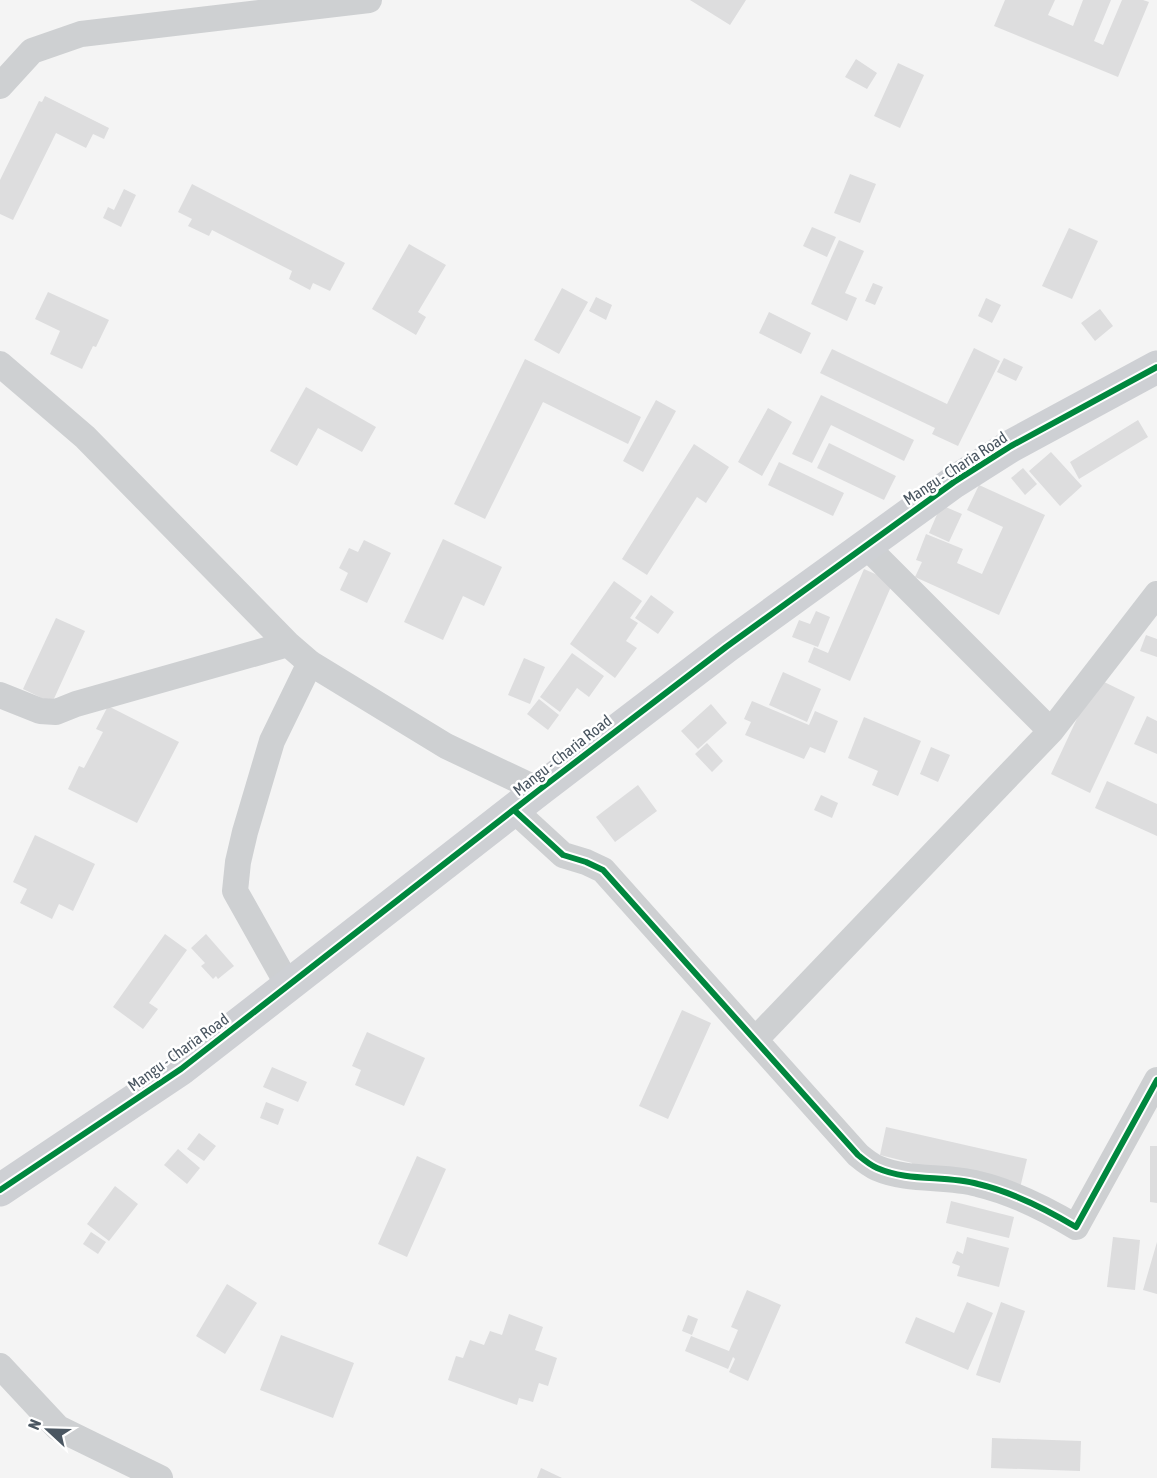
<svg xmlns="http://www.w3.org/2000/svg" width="1157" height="1478" viewBox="0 0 1157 1478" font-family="'Asap Condensed',sans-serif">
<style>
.building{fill:#ddddde}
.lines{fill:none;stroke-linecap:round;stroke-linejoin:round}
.street{stroke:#ced0d2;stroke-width:26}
.secondary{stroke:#ced0d4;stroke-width:33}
.cycleway-casing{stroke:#fff;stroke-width:10}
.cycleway{stroke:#00873e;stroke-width:6}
.labels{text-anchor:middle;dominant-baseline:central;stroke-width:5;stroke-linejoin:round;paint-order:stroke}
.street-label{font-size:16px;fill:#4a5661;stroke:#fff}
</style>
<rect width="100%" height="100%" fill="#f4f4f4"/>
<path class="building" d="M690,0H746L730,25Z
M1005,0H1055L1048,15L1073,26L1083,0H1111L1094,41L1103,45L1122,0H1143L1149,2L1118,77L994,26Z
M856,59L877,73L867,89L845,77Z
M898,63L924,75L900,128L874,116Z
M45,96L109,128L104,139L93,134L86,148L56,133L13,220L0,214V180L39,101L42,102Z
M850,174L876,184L860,223L834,213Z
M192,184L345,263L330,291L313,283L310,290L289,279L292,271L212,230L209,236L188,226L192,219L178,212Z
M124,189L136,195L121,227L103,218L108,207L114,210Z
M812,227L836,237L827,257L803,246Z
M1069,228L1098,241L1072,299L1042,286Z
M839,240L864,251L845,293L857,298L847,321L811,304Z
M409,244L446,265L418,312L426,317L416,335L372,309Z
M873,283L883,287L875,305L865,301Z
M562,288L588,302L559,354L534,340Z
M48,292L109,320L96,347L93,346L82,369L50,354L60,331L35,319Z
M596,297L612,305L606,320L589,311Z
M986,298L1001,305L992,323L978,316Z
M1100,309L1113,326L1095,341L1081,323Z
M769,312L811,333L801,354L759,333Z
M974,348L1000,361L958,446L932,434L935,428L820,373L832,349L947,404Z
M1004,358L1023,367L1016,381L997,372Z
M525,359L641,417L628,444L543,402L485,519L454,504Z
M306,387L376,427L362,452L318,428L297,466L270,451Z
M821,395L914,440L904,461L831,425L812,463L792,454Z
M656,400L676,411L643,472L623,461Z
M768,408L792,422L762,476L738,462Z
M1138,420L1148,437L1079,479L1070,462Z
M829,443L896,476L884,500L817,468Z
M694,444L729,467L706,503L697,497L647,575L622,559Z
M1051,452L1082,486L1060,506L1029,471Z
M779,462L844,493L833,516L768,485Z
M1023,468L1037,484L1025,495L1011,478Z
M979,485L1045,515L999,615L915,577L922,562L916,560L926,534L963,549L957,563L982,574L1003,527L967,510Z
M941,505L962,514L949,542L929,533Z
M443,539L502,567L484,606L463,596L443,640L404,622Z
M364,540L391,553L367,603L340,590L348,573L339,568L349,548L358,552Z
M864,569L893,582L850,681L808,662L814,647L828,653Z
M614,581L642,601L630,618L638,623L626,641L637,648L615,678L570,644Z
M651,595L674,612L658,634L635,618Z
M816,611L830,617L818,647L792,637L799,620L810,624Z
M56,618L85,631L52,703L23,689Z
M1146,635L1157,639V657L1140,651Z
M572,653L604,676L589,697L577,688L560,712L540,697Z
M524,658L545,667L530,704L508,695Z
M783,672L821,689L807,722L769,705Z
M1096,678L1135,697L1090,793L1051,774Z
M539,699L559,715L548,730L527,714Z
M752,701L809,725L815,711L838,721L825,753L810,747L804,759L745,735L751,722L744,719Z
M711,704L727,723L698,749L681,731Z
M108,706L179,742L137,823L68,789L79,766L84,768L103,732L96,729Z
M1147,716L1157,721V754L1134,744Z
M864,717L921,741L898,796L872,785L878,771L848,758Z
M707,743L723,761L712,772L695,754Z
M931,747L950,755L938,782L920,774Z
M1107,781L1157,804V836L1095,808Z
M638,785L657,811L615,842L596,817Z
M821,795L838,803L832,818L814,810Z
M35,835L95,864L73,911L59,904L52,919L20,903L27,889L13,882Z
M165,934L187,950L149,1003L158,1009L143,1029L113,1007Z
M206,934L234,966L218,979L216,976L213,979L201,966L205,963L191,948Z
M682,1010L711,1023L668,1119L639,1106Z
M367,1032L425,1058L404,1106L355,1085L361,1070L352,1066Z
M272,1067L307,1082L298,1102L263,1087Z
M266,1102L284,1109L278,1125L260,1118Z
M886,1127L1027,1159L1020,1188L910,1171L912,1163L880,1155Z
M199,1133L216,1146L204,1161L187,1149Z
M1150,1146H1157V1203L1150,1202Z
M178,1149L200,1168L187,1184L164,1165Z
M417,1156L446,1169L407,1257L378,1244Z
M115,1186L138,1204L109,1241L87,1224Z
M951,1201L1014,1217L1009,1238L946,1223Z
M91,1232L106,1242L98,1254L83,1244Z
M967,1237L1009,1248L999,1287L957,1276L960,1266L952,1263L957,1251L963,1254Z
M1113,1237L1140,1240L1135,1290L1107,1287Z
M1157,1242V1294L1143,1290Z
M227,1284L257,1303L225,1354L196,1336Z
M747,1290L781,1305L748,1381L729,1372L735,1359L733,1357L728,1369L685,1351L691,1336L729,1351L738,1330L731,1327Z
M967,1302L993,1313L968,1370L905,1343L916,1317L954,1333Z
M1001,1302L1025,1311L1000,1383L976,1375Z
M509,1314L543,1327L535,1350L557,1358L548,1386L539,1383L533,1402L519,1398L517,1405L448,1380L456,1356L463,1358L470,1340L484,1345L490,1331L502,1335Z
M688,1315L698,1319L692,1335L682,1331Z
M281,1335L354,1363L333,1418L260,1390Z
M992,1438L1081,1441L1080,1471L991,1468Z
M541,1468L562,1478H537Z"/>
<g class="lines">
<path class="street" d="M0,86L32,51L81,34L369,0
M0,364L85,437L288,644L310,663L446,746L539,790
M865,545L1051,731
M0,695L40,711L56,712L76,704L288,644
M514,810L563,855L586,862L603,870L858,1155C864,1160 870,1165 877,1168C909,1182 945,1175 978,1184C1012,1192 1046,1209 1076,1227L1157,1080
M289,987L235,891L238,862L245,832L272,741L310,663
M755,1040L1051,731L1157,594
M0,1366L58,1428L160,1478"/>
<path class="secondary" d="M0,1190L181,1069L539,790L726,647L954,482L1011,446L1157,367"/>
<defs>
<path id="cycleway" d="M514,810L563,855L586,862L603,870L858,1155C864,1160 870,1165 877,1168C909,1182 945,1175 978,1184C1012,1192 1046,1209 1076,1227L1157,1080
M0,1190L181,1069L539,790L726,647L954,482L1011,446L1157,367"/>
</defs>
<use href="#cycleway" class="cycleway-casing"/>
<use href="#cycleway" class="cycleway"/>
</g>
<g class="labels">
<g class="street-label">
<text transform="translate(955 468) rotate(-33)">Mangu - Charia Road</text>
<text transform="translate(562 755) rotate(-38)">Mangu - Charia Road</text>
<text transform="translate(178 1052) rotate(-36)">Mangu - Charia Road</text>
</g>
</g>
<g transform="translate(48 1430) rotate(292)" stroke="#ffffff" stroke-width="4.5" paint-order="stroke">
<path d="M0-4.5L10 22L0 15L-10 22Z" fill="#4a5661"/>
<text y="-9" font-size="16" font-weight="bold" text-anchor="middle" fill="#4a5661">N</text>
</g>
</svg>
